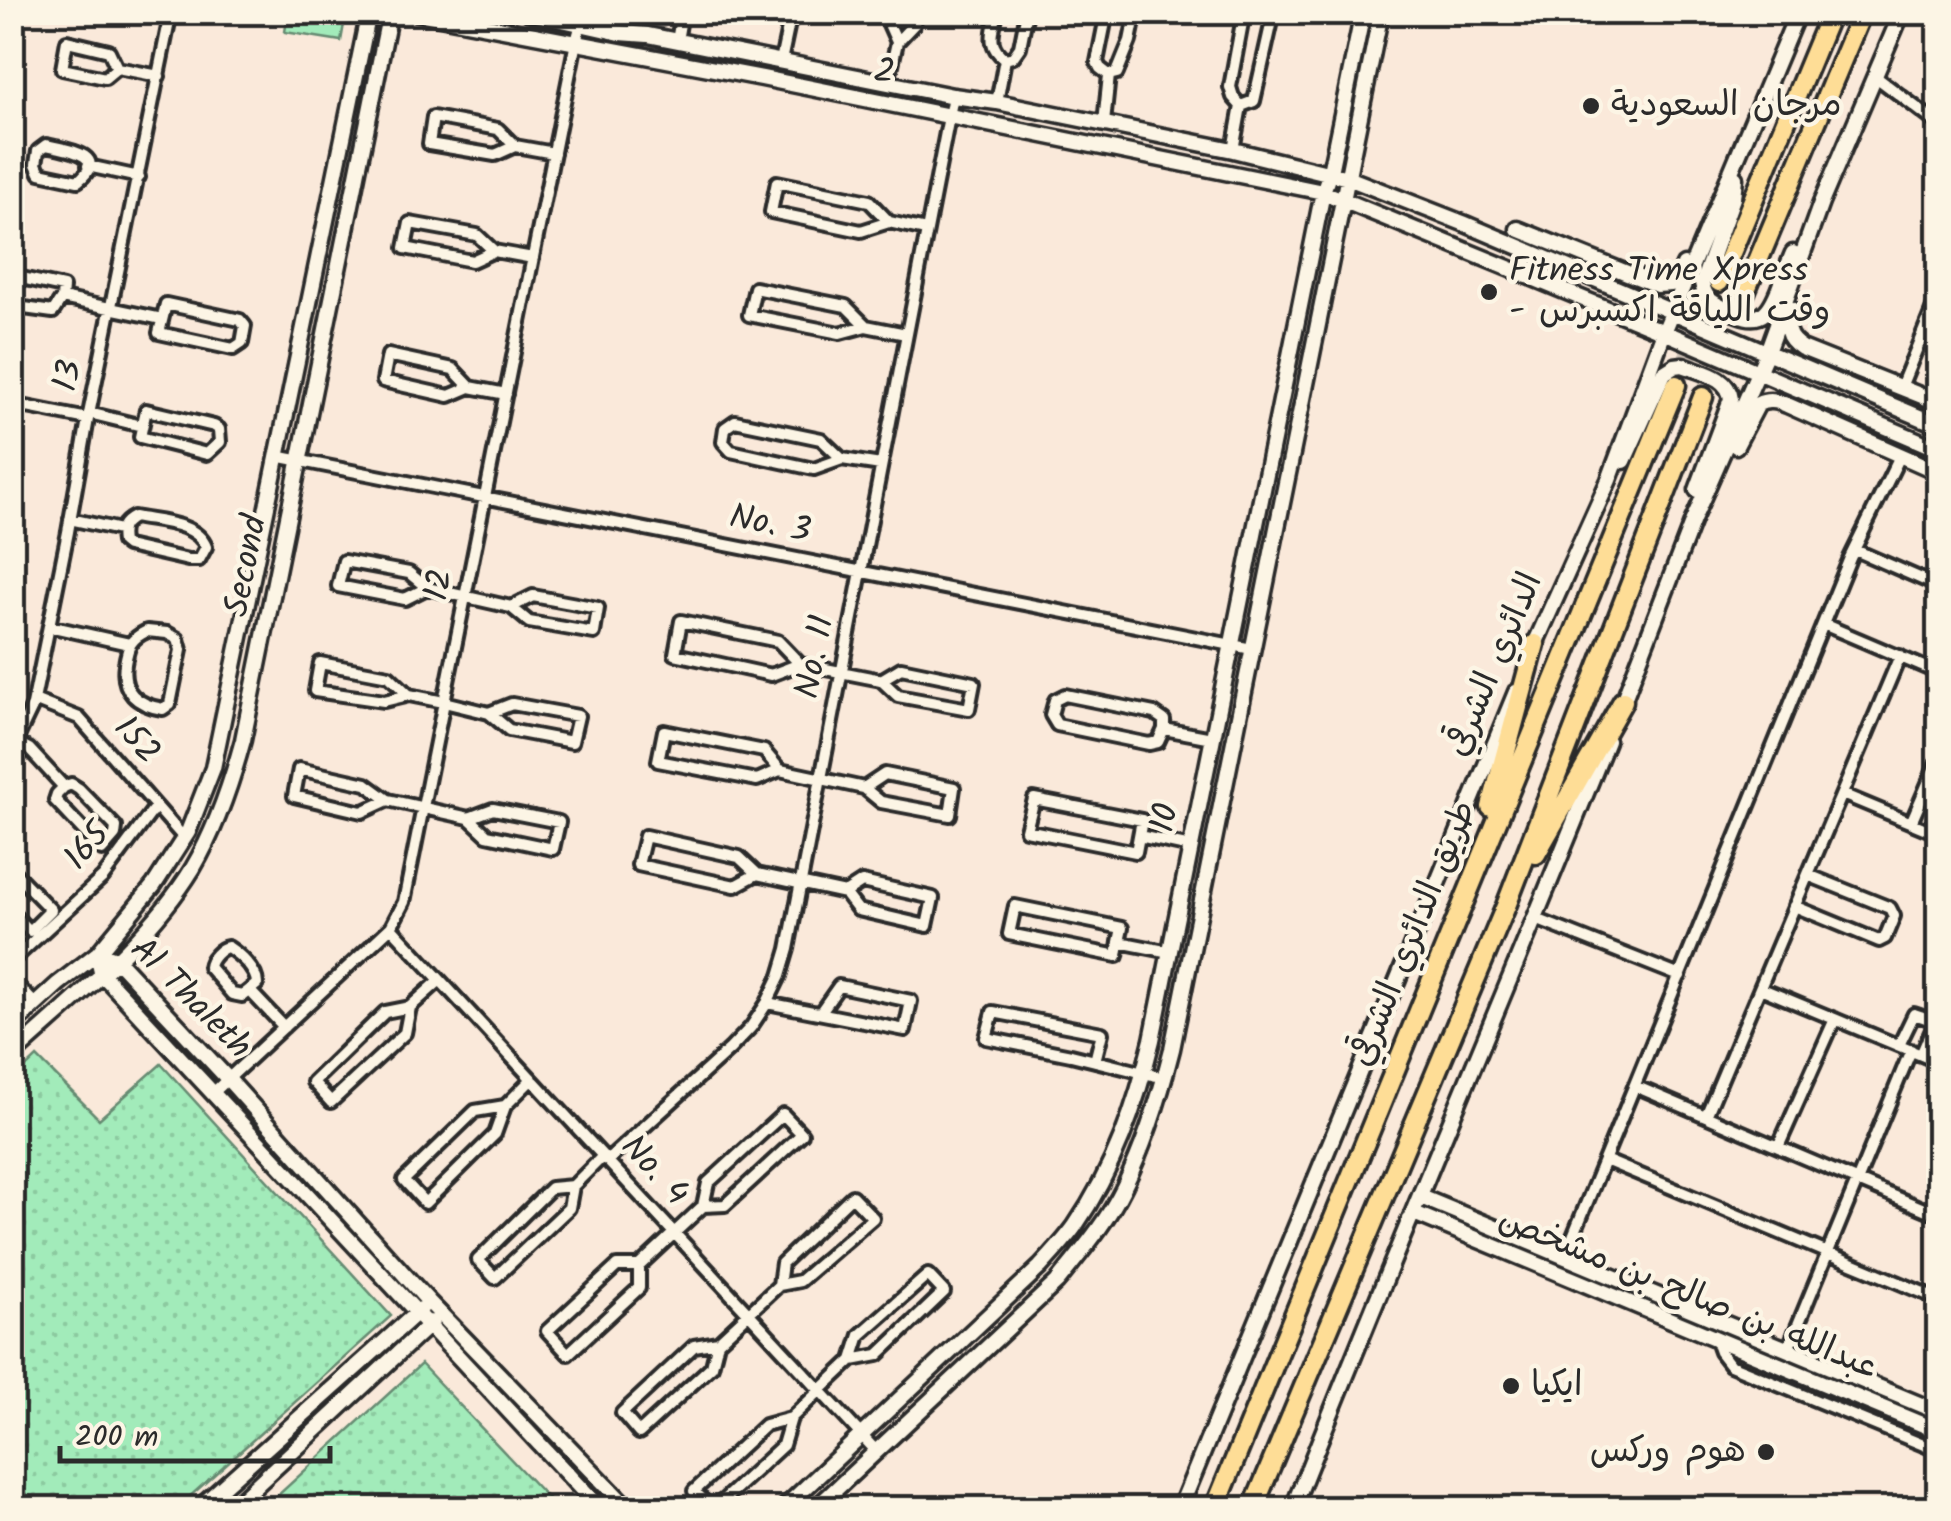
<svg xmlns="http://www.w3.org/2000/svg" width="1951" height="1521" viewBox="0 0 1951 1521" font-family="Kalam,'Playpen Sans Arabic',sans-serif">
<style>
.grass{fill:url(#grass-dots);stroke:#668b72;stroke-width:2.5}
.garden{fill:#a2ebba;stroke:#668b72;stroke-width:2.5}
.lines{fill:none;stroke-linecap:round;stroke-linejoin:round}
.highway-tunnel{stroke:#d1c3b7;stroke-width:18;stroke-dasharray:18 9;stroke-linecap:butt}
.street-casing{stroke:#2b2b2b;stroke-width:18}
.secondary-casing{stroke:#2b2b2b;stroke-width:21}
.highway-casing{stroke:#2b2b2b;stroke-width:25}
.street{stroke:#fcf5e5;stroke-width:10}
.secondary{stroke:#fcf5e5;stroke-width:14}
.highway{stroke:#fedd96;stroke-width:18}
.poi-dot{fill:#2b2b2b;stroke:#fcf5e5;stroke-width:4}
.labels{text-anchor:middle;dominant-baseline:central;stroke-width:9;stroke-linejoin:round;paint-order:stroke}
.street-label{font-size:35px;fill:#2b2b2b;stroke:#fcf5e5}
.poi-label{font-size:35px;fill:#2b2b2b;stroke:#fcf5e5;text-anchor:start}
</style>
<defs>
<pattern id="grass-dots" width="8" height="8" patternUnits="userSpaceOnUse" patternTransform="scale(2.5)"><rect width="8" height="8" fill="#a2ebba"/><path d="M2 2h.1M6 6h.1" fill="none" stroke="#8ccaa0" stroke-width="1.8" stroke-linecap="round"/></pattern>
</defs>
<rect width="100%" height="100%" fill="#fae9da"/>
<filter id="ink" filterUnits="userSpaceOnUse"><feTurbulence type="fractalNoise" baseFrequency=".01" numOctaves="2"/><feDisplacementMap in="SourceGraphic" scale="20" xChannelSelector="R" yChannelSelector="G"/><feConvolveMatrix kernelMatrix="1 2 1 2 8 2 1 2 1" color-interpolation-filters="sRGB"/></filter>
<g filter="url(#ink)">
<path class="grass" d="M37,1057L99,1119L161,1064L391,1316L177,1508H40L13,1479V1080Z
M421,1364L557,1508H264Z"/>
<path class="garden" d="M288,13H346L341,41L285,32Z"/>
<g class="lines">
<path class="highway-tunnel" d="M1676,385L1719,282
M1703,397L1745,292"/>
<defs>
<path id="street" d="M890,12L889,24L897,42
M997,12C993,33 986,45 1005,59
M1107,12L1097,62L1100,68L1109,75
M67,41L109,51L117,68L105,78L62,69Z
M677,41L682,12
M781,61L789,23L798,12
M117,68L159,76
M1109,75L1117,73L1130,41L1136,12
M1876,77L1938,124
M888,83L897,42L914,24L917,12
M997,102L1005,59L1013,57L1020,47L1027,12
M1241,106L1254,101L1274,12
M1104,123L1109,75
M46,145C63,149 112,154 78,181L40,173L36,164L38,151Z
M515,146L498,129L433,117L429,144L495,155L515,146L554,153
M1233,150L1241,106L1233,97L1230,87L1244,12
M88,166L139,177
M889,222L869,201L777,182L771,212L861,231L889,222L926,230
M494,251L477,235L410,223L405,248L472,261L494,251L533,258
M12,283L17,277L63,287L62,298L53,312L17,307L12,304
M62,298L162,319
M166,304L240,320L245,326L242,343L233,349L159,333Z
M866,326L846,306L755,288L749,315L840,333L866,326L906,334
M470,387L453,369L388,355L383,381L449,396L470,387L506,394
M1901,387L1938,296
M12,404L88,419
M146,410L214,426L219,429L220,442L207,454L140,437Z
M89,413L142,426
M276,456L1252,649
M842,459L821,439L735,421L725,428L723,442L731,451L814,469L842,459L881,465
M134,517C157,522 197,522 206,547L199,560H188L127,546L122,542C120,529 122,523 134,517Z
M70,519L120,530
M1855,550L1938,586
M427,588L405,599L338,586L344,561L409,573L427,588L511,607L529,622L594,633L598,608L533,596L511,607
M1823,624L1938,673
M49,626L129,644
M147,631L167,633L178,639L181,650L170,704L163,709C137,705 121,692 125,664C128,646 130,639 147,631Z
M800,664L778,641L681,621L675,654L771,675L800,664L881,680L898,696L969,709L974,683L901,668L881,680
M409,695L389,676L320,663L315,691L384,701L409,695L444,702L489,713L509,730L572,742L578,716L512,704L489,713
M34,700L79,718L184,838
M1164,729L1158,742L1149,744L1057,725L1051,715L1055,700L1065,695L1154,713L1164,720V729L1212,738
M17,743L29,749L64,787L71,784L79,789L116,827L115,835L102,850L55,800L57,794L64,787
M12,749L33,705L68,532L88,419L171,12
M780,770L764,751L664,731L658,761L757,780L780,770L864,788L881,802L950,815L954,788L885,774L864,788
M1842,794L1938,834
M388,800L362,812L294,796L299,769L366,784L388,800L469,818L487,835L553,849L559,822L493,809L469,818
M1911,823L1938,760
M1139,836L1136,852L1026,830L1034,799L1142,820L1139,836L1191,847
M12,870L51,910L30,931L12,913
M757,874L739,857L645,836L638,865L735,886L757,874L845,893L858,910L927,926L933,898L862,882L845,893
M1794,906L1879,941L1885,938L1894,916L1890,908L1808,875
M1536,919L1680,976
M391,927L877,1452
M1119,942L1117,956L1009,934L1015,906L1122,928L1119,942L1170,952
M228,947C240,955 257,970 257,984L242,996L232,994L209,967C210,959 220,948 228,947Z
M12,961L103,877L156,806
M12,980L36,1005
M1760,988L1938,1062
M250,991L284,1027
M767,1003L905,1030L911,1001L839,986L820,1013
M410,1007L405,1033L331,1102L313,1082L385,1012L410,1007L440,980
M1899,1045L1914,1014L1932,1020L1934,1025L1921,1055
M1095,1061L1102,1033L993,1012L986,1038L1071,1055L1164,1078
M1635,1086L1938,1215
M213,1093L391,927L404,902L576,42L584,12
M505,1106L475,1111L404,1180L425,1203L495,1134L505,1106L532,1079
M1706,1116L1900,656
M1778,1147L1835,1019
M1605,1160L1938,1299
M607,1161L730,1049L751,1027L767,1003L780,976L788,949L953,96
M573,1186L551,1188L478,1260L495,1278L569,1208L573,1186L603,1156
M1932,1212L1938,1196
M1565,1256L1850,558L1900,456
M639,1266H617L547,1331L568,1354L639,1288V1266L703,1206L708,1183L783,1114L802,1134L725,1205L703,1206
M1715,1338L1720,1352L1730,1365L1938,1451
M718,1342L694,1346L622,1413L639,1433L712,1366L718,1342L779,1285L782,1263L852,1196L873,1218L800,1281L779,1285
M1788,1349L1911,1050
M711,1508L694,1491L765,1425L791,1418L852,1360L860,1335L928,1275L944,1292L878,1355L852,1360
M715,1508L783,1445L791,1418"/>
<path id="secondary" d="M413,12L762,78L1323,192L1664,332L1938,449
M527,12L620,33L648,35L953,96L997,102L1233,150L1348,178L1463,223L1938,425
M1735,178L1733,198L1702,283C1705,300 1713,303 1728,310C1756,323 1766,320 1778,291C1783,278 1788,265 1793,253
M1518,229L1657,285L1671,284L1680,276L1684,265
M1791,309C1785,327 1785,337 1802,348L1932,400
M1736,446L1758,404C1768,399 1777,401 1787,405L1938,472
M1624,461L1664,373L1675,366L1683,365C1702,373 1728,376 1731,399L1697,490
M1531,653L1609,480L1664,332L1798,12
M1621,707L1693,520L1767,352L1821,203L1902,12
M12,1026L58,984L98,953L154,885L188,832L213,768L369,12
M12,1056C74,999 149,940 193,868C216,829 231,784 243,740L390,12
M1421,1197L1938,1412
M1414,1213L1938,1431
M199,1508L421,1309
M232,1508L432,1322
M599,1508L101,973L98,953L116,959L228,1079L429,1302L628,1508
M784,1508L1040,1267C1052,1254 1065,1240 1075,1226C1114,1169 1136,1106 1152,1040L1323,192L1330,172L1363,12
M816,1508L1057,1282C1081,1252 1107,1222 1124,1187C1146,1143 1160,1096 1172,1049L1381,12
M1180,1508L1516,692
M1293,1508C1394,1251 1504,998 1607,741"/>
<path id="highway" d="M1719,282L1831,12
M1745,292L1862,12
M1491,807L1535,644
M1536,854L1623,701
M1215,1508L1676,385
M1253,1508L1506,906L1703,397"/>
</defs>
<use href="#street" class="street-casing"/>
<use href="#secondary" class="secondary-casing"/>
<use href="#highway" class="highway-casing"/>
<use href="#street" class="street"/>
<use href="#secondary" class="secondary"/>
<use href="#highway" class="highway"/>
</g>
</g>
<g class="poi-dot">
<circle cx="1591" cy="106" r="10"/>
<circle cx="1489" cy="292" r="10"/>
<circle cx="1511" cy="1386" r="10"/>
<circle cx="1766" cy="1452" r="10"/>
</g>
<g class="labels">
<g class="street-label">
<text transform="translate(884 73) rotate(11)">2</text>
<text transform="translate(69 376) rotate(-77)">13</text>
<text transform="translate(770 525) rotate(11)">No. 3</text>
<text transform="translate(247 566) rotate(-79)">Second</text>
<text transform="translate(440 585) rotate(-79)">12</text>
<text transform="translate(816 657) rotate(-79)">No. 11</text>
<text transform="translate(1495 665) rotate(-67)">الدائري الشرقي</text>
<text transform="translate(136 741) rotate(49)">152</text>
<text transform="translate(1166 818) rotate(-79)">10</text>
<text transform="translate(88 847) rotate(-49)">165</text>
<text transform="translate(1414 934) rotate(-68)">طريق الدائري الشرقي</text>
<text transform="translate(190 999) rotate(45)">Al Thaleth</text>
<text transform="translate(654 1171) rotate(47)">No. 4</text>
<text transform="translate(1688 1294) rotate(22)">عبدالله بن صالح بن مشخص</text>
</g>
<g class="poi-label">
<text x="1611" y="106">مرجان السعودية</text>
<text x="1509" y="272">Fitness Time Xpress<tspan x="1509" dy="40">- وقت اللياقة اكسبرس</tspan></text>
<text x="1531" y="1386">ايكيا</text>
<text x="1746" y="1452" text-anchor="end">هوم وركس</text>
</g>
</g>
<rect width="1951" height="1521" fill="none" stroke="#fcf5e5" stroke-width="50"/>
<rect x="25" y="25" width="1901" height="1471" fill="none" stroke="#2b2b2b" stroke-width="4" filter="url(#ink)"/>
<path d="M60 1446v15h270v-15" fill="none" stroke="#2b2b2b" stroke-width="5"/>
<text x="75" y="1446" font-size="30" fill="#2b2b2b" stroke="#fcf5e5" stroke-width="8" paint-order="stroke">200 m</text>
</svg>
